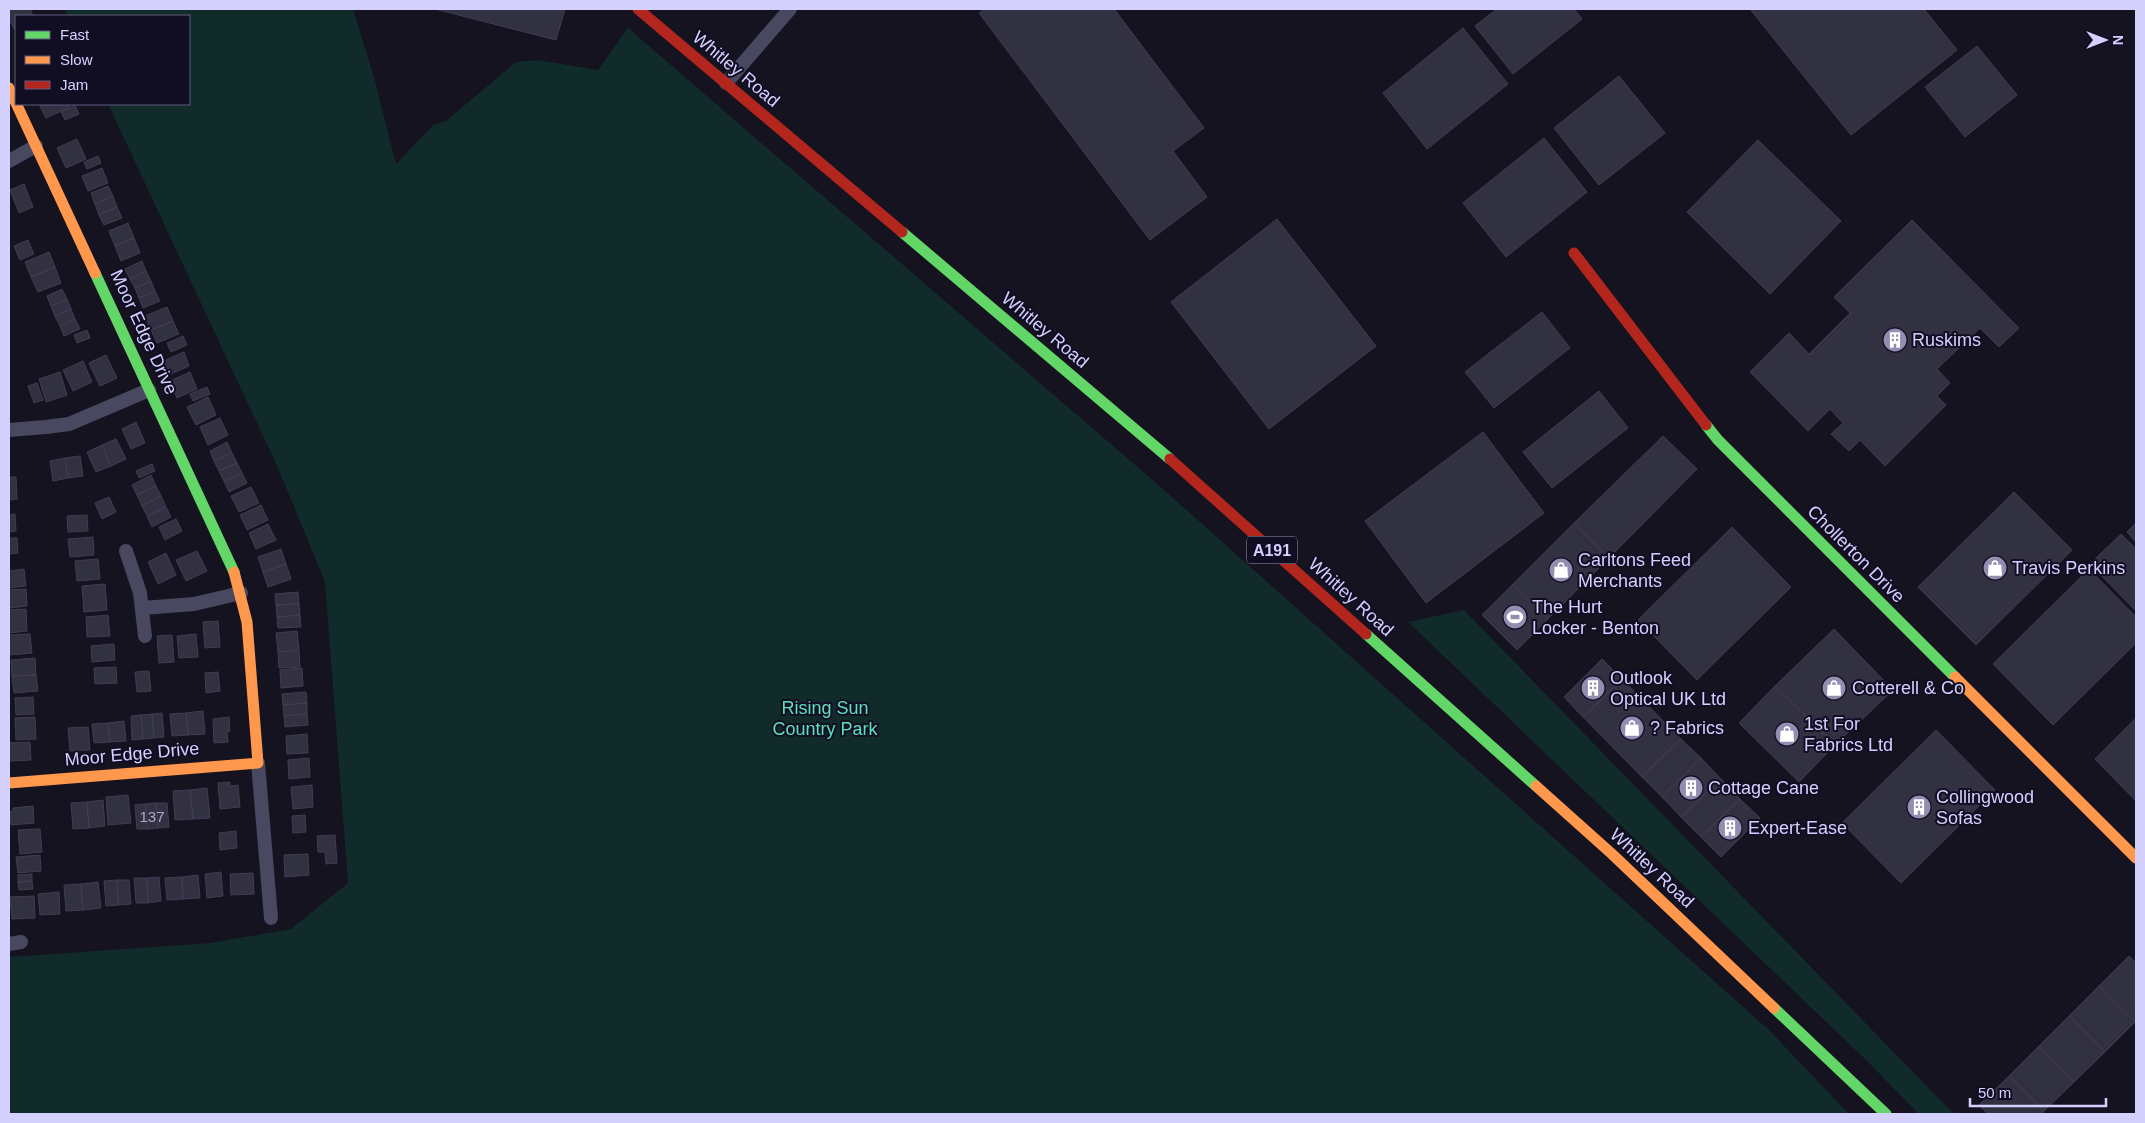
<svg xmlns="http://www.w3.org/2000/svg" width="2145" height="1123" viewBox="0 0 2145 1123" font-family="Arial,sans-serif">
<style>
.green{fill:#112a2a}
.building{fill:#323141;stroke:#403d53}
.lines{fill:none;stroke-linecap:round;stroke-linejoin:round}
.street{stroke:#484860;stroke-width:14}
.fast{stroke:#63d668;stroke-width:11}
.slow{stroke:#ff974d;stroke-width:11}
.jam{stroke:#b3261e;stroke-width:11}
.labels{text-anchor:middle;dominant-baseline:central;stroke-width:4;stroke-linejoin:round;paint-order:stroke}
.number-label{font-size:15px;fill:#aca9d0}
.shield{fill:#110e24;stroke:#9a96bd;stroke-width:1}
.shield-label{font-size:16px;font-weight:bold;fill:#d5d1ff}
.street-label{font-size:18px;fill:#d5d1ff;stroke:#110e24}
.poi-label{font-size:18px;fill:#d5d1ff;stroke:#110e24;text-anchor:start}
.park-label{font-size:18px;fill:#5be1ba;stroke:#110e24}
</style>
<rect width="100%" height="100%" fill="#14131f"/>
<path class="green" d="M64,9H353L374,77L396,164L433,125L446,121L516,62L538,60L598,70L628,28L1163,489L1769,1030L1849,1114H9V957L210,943L291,929L348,883L325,582L278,468L108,104H189V16H68Z
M1464,610L1912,1071L1954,1114H1919L1866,1060L1408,622Z"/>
<path class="building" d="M13,9H30L33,16H16V28L14,29L9,18V10Z
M435,9H565L556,40Z
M985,9H1114L1204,128L1173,151L1207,197L1150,240L979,13Z
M1497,9H1574L1582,19L1513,74L1475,26Z
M1750,9H1924L1957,50L1851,135Z
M1463,28L1508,84L1427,149L1383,93Z
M1977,46L2017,95L1965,137L1925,87Z
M1619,76L1665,133L1599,185L1554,128Z
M39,104H68L70,107L46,118Z
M75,105L79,114L65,120L61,112Z
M1544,138L1587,192L1506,257L1463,203Z
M77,139L86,159L66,168L57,148Z
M1758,140L1841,221L1770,294L1687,212Z
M98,156L101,163L87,169L84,162Z
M102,168L108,183L88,191L82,176Z
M24,184L33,207L19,213L10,190Z
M108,186L113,196L95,204L91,193Z
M113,196L117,207L99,215L95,204Z
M117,207L122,218L104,225L99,215Z
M1277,219L1376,346L1269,429L1171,302Z
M1912,220L2019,328L1999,347L1980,328L1937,369L1950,383L1937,396L1946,405L1885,466L1860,440L1849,451L1831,434L1843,423L1830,409L1808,431L1750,372L1789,333L1809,354L1850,313L1834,297Z
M128,223L134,238L115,246L109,231Z
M134,238L140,253L121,261L115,246Z
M28,240L34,254L20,260L14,246Z
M49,252L55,267L31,277L25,262Z
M142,261L146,271L130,279L125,269Z
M55,267L61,283L38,292L31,277Z
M146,271L151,281L135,288L130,279Z
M151,281L155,291L139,298L135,288Z
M62,289L67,299L51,306L47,296Z
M155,291L160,301L143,308L139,298Z
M67,299L71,309L55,316L51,306Z
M167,307L173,321L151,330L145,316Z
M71,309L75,319L60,326L55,316Z
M1542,312L1570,348L1494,408L1465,372Z
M75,319L80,329L64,336L60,326Z
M173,321L179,334L157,343L151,330Z
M87,330L90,338L77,343L74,335Z
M183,336L187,345L171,352L167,343Z
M184,352L189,366L166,376L161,362Z
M106,355L117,378L100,386L89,363Z
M83,361L92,382L73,391L63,370Z
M60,372L67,395L46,402L39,379Z
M190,372L197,389L177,398L170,381Z
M37,383L43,400L34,403L28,386Z
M207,387L210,394L193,401L190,394Z
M1599,391L1628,428L1552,488L1523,452Z
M208,397L216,415L196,425L187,407Z
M220,418L228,435L208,445L200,427Z
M136,422L145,443L131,449L122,429Z
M1483,432L1544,513L1426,603L1365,521Z
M1663,436L1697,469L1609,558L1574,523Z
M116,439L126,459L111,466L102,445Z
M227,442L232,453L214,461L210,451Z
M102,445L111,466L96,472L87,452Z
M232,453L237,463L219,471L214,461Z
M80,456L83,476L68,478L65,458Z
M65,458L68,478L53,481L50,461Z
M237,463L242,473L224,481L219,471Z
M152,464L155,471L139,478L136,471Z
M242,473L247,483L229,492L224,481Z
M151,475L156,486L137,495L132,485Z
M9,477H16L17,499L9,500Z
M156,486L161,496L142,506L137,495Z
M251,487L259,503L239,512L231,496Z
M2014,492L2072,550L1976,645L1918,587Z
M161,496L166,507L147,516L142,506Z
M109,497L116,512L102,519L95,503Z
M261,505L268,520L247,530L240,515Z
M166,507L171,517L152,527L147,516Z
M15,514L16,531L9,532V515Z
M87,515L88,531L68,532L67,516Z
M176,519L182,531L165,540L159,527Z
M1574,523L1609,558L1548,619L1513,584Z
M2136,523V542L2127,532Z
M268,524L276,540L256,549L249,533Z
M1732,527L1791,587L1697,680L1638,620Z
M2121,534L2136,549V611L2090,564Z
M93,537L94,555L70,557L68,539Z
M9,538H17L18,553L9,554Z
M281,549L286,564L263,572L258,557Z
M197,551L207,571L186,581L176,560Z
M166,553L176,575L158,584L148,562Z
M98,559L100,579L77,581L75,561Z
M286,564L291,579L268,587L263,572Z
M24,569L26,586L9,588V571Z
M2089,569L2136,617V643L2053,725L1993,664Z
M105,584L107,610L84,612L82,586Z
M1513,584L1548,619L1517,650L1482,615Z
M26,589L27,606L9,608V590Z
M298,592L299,604L276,605L275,594Z
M299,604L300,615L277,617L276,605Z
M26,609L27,631L9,633V610Z
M108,615L110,636L87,637L86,617Z
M300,615L301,627L278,628L277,617Z
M218,621L220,647L205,648L203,622Z
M1834,629L1893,690L1835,745L1775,686Z
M297,631L299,650L278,652L276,633Z
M30,634L32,653L9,655V635Z
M196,634L198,657L179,658L177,636Z
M172,635L174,662L159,663L157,636Z
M114,644L115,660L92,662L91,646Z
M299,650L300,667L279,668L278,652Z
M35,658L36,675L12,676L11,660Z
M1602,659L1622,679L1583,717L1564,697Z
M116,667L117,683L95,684L94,668Z
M302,668L303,686L281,688L280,670Z
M149,671L151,691L137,692L135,672Z
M218,672L220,691L206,693L205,673Z
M36,675L38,691L14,693L12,676Z
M1622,679L1681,739L1642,777L1583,717Z
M1775,686L1835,745L1799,782L1739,723Z
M306,692L307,703L283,705L282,694Z
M33,697L34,714L16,715L15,698Z
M307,703V714L284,716L283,705Z
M203,711L205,734L188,735L186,713Z
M162,713L164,737L154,738L152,714Z
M186,713L188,735L172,736L170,714Z
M152,714L154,738L143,739L141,715Z
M307,714L308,725L285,727L284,716Z
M141,715L143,739L132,740L131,716Z
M35,717L36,739L16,740L15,718Z
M229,717L230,731L227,732L228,742L214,743L213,719Z
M2136,718V801L2095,759Z
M124,721L126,741L110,742L108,723Z
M108,723L110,742L94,743L92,724Z
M88,727L90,750L70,751L68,728Z
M1936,730L1995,790L1901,883L1842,823Z
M307,734L308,753L287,754L286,736Z
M1681,739L1701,758L1662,797L1642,777Z
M30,742L31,760L9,761V743Z
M309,758L310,777L289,779L288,760Z
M1701,758L1721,779L1681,817L1662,797Z
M1721,779L1740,799L1701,837L1681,817Z
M230,782V786L238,785L240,807L220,809L218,783Z
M312,785L313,807L293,809L291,787Z
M207,788L210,818L193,819L190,790Z
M190,790L193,819L175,820L173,791Z
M128,795L131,823L108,825L106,797Z
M1740,799L1760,818L1721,857L1701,837Z
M103,800L105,826L89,828L87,802Z
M87,802L89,828L73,829L71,803Z
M156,803H167L169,827L158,828Z
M156,803L158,828L148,829L145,804Z
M145,804L148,829H137L135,805Z
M33,806L34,823L11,825L10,812L13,811V808Z
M305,815L306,832L293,833L292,816Z
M40,829L42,852L20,854L18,830Z
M236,831L237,848L220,850L219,833Z
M335,835L337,863L326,864L325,852H318L317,836Z
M308,854L309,875L285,877L284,855Z
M40,855L41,871L18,873L16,857Z
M221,872L223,896L207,898L205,874Z
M253,873L254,894L231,895L230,874Z
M32,874V881L18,882V875Z
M198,875L200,898L183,899L182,877Z
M159,877L161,901L148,903L147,878Z
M182,877L183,899L167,900L165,878Z
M134,878H147L148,903H136Z
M117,880H129L131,904L118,905Z
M117,880L118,905L106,906L104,881Z
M32,881L33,889L19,890L18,882Z
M98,882L101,908L83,910L81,884Z
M81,884L83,910L66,911L64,885Z
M59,892L60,914L40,915L38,894Z
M34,896L35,918L12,919L10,897Z
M2129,956L2136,963V1020L2135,1022L2099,986Z
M2099,986L2135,1022L2105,1052L2069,1016Z
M2069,1016L2105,1052L2074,1082L2039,1046Z
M2039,1046L2074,1082L2044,1111L2009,1076Z
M2009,1076L2044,1111L2041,1114H1988L1979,1105Z"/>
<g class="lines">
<path class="street" d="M726,83L790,9
M9,161L36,146
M9,430L46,427L69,424L149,390
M126,551L140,593L145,636
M143,608L194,604L241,593
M258,763L271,918
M9,944L21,942"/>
<path class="fast" d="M902,232L1170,459
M95,273L234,572
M1706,425L1718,440L1955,677
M1366,634L1536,786
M1774,1008L1886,1114"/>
<path class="slow" d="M9,88L95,273
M1955,677L2136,858
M9,783L258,763L247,622L234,572
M1536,786L1612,854L1774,1008"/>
<path class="jam" d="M638,9L902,232
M1574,253L1706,425
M1170,459L1366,634"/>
</g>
<defs>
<symbol id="building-disc" viewBox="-11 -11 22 22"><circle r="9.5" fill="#918eb1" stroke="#110e24"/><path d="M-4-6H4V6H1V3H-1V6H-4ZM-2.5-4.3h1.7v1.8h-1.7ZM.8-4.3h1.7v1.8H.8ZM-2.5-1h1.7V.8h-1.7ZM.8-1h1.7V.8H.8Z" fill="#fff"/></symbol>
<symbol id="shop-disc" viewBox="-11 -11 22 22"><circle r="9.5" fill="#918eb1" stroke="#110e24"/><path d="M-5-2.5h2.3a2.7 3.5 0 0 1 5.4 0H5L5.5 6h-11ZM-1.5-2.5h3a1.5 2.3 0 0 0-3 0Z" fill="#fff"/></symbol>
<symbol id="stadium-disc" viewBox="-11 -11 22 22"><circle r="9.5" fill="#918eb1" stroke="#110e24"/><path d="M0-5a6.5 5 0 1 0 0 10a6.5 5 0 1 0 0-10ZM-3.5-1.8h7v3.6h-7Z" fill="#fff"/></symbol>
</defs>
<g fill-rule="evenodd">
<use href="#building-disc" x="1881" y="326" width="28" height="28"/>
<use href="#shop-disc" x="1981" y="554" width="28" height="28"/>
<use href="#shop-disc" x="1547" y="556" width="28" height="28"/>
<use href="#stadium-disc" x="1501" y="603" width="28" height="28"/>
<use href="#building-disc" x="1579" y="674" width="28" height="28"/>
<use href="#shop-disc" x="1820" y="674" width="28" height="28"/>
<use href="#shop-disc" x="1618" y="714" width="28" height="28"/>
<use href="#shop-disc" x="1773" y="720" width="28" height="28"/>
<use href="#building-disc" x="1677" y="774" width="28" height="28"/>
<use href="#building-disc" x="1905" y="793" width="28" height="28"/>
<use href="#building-disc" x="1716" y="814" width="28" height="28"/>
</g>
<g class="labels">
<g class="number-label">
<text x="152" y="816">137</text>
</g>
<rect class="shield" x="1247" y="536.5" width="50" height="27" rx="4"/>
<g class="shield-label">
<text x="1272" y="550">A191</text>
</g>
<g class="street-label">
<text transform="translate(736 69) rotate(40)">Whitley Road</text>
<text transform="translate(1045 330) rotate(40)">Whitley Road</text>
<text transform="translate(144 332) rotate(65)">Moor Edge Drive</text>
<text transform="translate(1856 554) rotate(45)">Chollerton Drive</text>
<text transform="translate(1351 597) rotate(42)">Whitley Road</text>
<text transform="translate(132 754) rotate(-5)">Moor Edge Drive</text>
<text transform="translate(1652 868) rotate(43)">Whitley Road</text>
</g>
<g class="poi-label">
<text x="1912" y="340">Ruskims</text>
<text x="1578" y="560">Carltons Feed<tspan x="1578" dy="21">Merchants</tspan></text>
<text x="2012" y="568">Travis Perkins</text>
<text x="1532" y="607">The Hurt<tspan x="1532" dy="21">Locker - Benton</tspan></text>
<text x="1610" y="678">Outlook<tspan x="1610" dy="21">Optical UK Ltd</tspan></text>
<text x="1852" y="688">Cotterell &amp; Co</text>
<text x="1804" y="724">1st For<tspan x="1804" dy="21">Fabrics Ltd</tspan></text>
<text x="1650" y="728">? Fabrics</text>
<text x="1708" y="788">Cottage Cane</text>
<text x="1936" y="797">Collingwood<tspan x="1936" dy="21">Sofas</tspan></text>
<text x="1748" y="828">Expert-Ease</text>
</g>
<g class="park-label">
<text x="825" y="708">Rising Sun<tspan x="825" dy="21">Country Park</tspan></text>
</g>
</g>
<rect width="2145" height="1123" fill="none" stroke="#d5d1ff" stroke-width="20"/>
<rect x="15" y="15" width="175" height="90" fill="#110e24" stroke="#5f5c7c"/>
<rect x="25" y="31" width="25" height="8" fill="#63d668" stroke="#5f5c7c"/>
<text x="60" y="40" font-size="15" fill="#d5d1ff">Fast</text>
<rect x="25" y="56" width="25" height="8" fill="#ff974d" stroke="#5f5c7c"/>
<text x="60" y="65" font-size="15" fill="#d5d1ff">Slow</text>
<rect x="25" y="81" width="25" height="8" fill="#b3261e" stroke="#5f5c7c"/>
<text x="60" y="90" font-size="15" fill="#d5d1ff">Jam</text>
<g transform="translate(2105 40) rotate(90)" stroke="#110e24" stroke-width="4" paint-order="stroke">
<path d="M0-4L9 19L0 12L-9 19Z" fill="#d5d1ff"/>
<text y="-8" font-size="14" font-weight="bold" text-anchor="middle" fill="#d5d1ff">N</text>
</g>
<path d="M1970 1098v8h136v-8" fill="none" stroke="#d5d1ff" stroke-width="2.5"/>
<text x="1978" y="1098" font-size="15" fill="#d5d1ff" stroke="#110e24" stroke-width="4" paint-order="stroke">50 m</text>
</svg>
